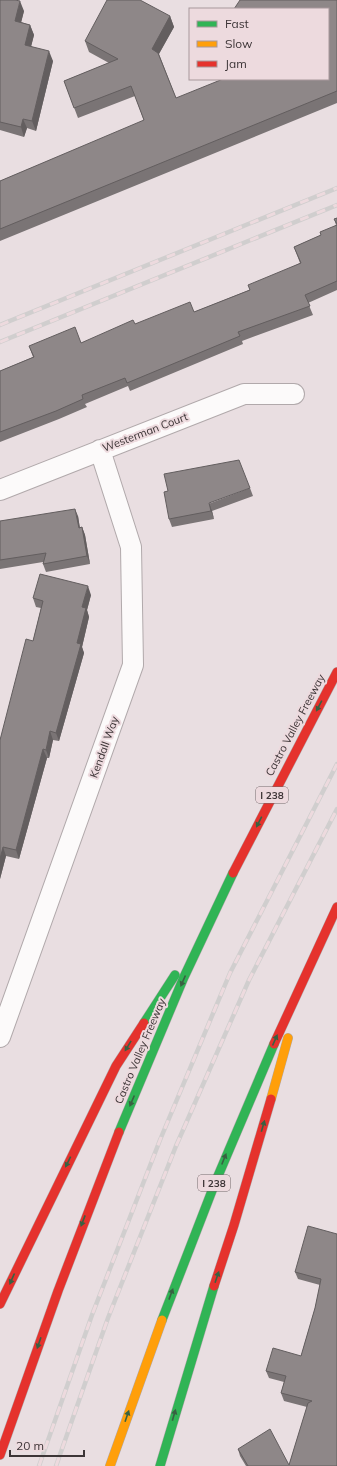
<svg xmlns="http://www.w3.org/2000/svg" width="337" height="1466" viewBox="0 0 337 1466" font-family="Mulish,sans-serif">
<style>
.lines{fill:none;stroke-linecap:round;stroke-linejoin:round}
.street-casing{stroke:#b1a9ab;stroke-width:22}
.fast-casing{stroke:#b1a9ab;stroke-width:10}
.slow-casing{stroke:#b1a9ab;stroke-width:10}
.jam-casing{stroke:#b1a9ab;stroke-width:10}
.street{stroke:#fcfafa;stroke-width:20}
.fast{stroke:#30b455;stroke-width:9}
.slow{stroke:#ff9f0a;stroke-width:9}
.jam{stroke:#e5322d;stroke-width:9}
.rail-casing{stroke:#d0cece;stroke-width:4.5}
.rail{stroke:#eddade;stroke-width:3;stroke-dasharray:9;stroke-linecap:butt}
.wall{fill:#7a7475}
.shaded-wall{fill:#635e5f}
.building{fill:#8e8788;stroke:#635e5f}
.oneway{fill:#386142}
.labels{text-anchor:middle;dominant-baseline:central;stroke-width:4;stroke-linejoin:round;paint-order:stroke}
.shield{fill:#eddade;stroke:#726669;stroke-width:1}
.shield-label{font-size:10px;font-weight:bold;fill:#3d3537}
.street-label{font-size:11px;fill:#3d3537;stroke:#eddade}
</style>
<rect width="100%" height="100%" fill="#e9dee1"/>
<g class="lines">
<defs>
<path id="street" d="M0,490L244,394H294
M0,1037L133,665L131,547L100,450"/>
<path id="fast" d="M144,1023L175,975
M119,1132L184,977L233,873
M162,1320L215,1183L274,1044
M160,1466L214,1286"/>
<path id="slow" d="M271,1099L288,1038
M110,1466L162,1320"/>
<path id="jam" d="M233,873L337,672
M274,1044L337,907
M214,1286L234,1225L271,1099
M0,1304L116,1066L144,1023
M0,1455L58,1291L119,1132"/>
</defs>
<use href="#street" class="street-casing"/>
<use href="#fast" class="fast-casing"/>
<use href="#slow" class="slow-casing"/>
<use href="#jam" class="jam-casing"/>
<use href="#street" class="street"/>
<use href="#fast" class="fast"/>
<use href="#slow" class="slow"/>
<use href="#jam" class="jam"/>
<defs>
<path id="rail" d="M0,325L337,188
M0,342L337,205
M39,1466L92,1315L160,1140L230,973L337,764
M56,1466L108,1318L176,1146L249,980L337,809"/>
</defs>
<use href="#rail" class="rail-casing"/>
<use href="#rail" class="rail"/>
</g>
<path class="wall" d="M0,0L24,11L21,22L30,25L34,35L31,46L53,61L36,131L27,128L24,137L0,130Z
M337,0V103L0,241V181L144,121L135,96L78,118L64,81L109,63L89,52L85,41L170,16L174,27L159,54L176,98L328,79Z
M337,218V290L308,303L313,315L242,341L243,344L130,391L128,386L85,404L87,407L59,419L0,442V371L33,357L29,346L81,343L135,324L194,312L249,290L300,263L294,247L321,235L336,225L334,219Z
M250,488L253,496L212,511L214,519L172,527L169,519Z
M78,516L80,528L82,527L85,535L90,564L46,572L43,564V562L0,569V521Z
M91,595L87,610L89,617L82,647L84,653L59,741L53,740L49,758H47L19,859L6,856L0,879V740L33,641L41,608L36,607L33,598Z
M337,1234V1466H246L240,1456L238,1449L289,1465L307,1407L284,1401L281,1393L284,1382L269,1378L266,1371L301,1356L315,1308L320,1285L298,1279L295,1272Z"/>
<path class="shaded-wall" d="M20,1L24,11L19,31L15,21Z
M170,16L174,27L156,59L152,49Z
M30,25L34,35L29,55L25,45Z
M49,51L53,61L36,131L32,121Z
M23,119L27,128L24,137L21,127Z
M209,503L212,511L214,519L211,511Z
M75,509L78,516L81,536L79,528Z
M82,527L85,535L90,564L87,556Z
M88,586L91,595L87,610L89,617L82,647L84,653L59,741L56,733L77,643L82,607Z
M50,731L53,740L49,758L46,750Z
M43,749L47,758L19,859L16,850Z
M3,847L6,856L0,879V859Z"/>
<path class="building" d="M0,0H15L20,1L15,21L30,25L25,45L49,51L32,121L23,119L21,127L0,122Z
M107,0H140L170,16L152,49L158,53L176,98L223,79H328V9H234L240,0H337V91L0,229V181L144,120L131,86L74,108L64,81L118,59L85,41Z
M337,218V224L334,219Z
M337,225V281L305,295L310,306L238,332L240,336L127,383L125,378L82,395L83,399L56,411L0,432V371L34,357L29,346L75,327L81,343L133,320L135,324L190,302L194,312L250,290L248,285L301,263L294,247L321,235L320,232Z
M239,460L250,488L209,503L211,511L169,519L164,492L168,491L164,474Z
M75,509L79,528L82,527L87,556L43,564L46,553L0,560V521Z
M40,574L88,586L82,607L86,608L77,643L81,644L56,733L50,731L46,750L43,749L16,850L3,847L0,859V740L26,639L33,641L43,601L33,598Z
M308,1226L337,1234V1466H248L238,1449L270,1429L289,1465L308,1403L312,1401L281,1393L286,1376L266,1371L273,1348L301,1356L315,1308L321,1279L295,1272Z"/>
<defs><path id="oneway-solid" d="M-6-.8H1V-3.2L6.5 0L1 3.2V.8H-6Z"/></defs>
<g class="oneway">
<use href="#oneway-solid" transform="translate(319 706) rotate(118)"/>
<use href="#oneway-solid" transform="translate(259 822) rotate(117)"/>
<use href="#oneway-solid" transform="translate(183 981) rotate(114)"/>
<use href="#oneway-solid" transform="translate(275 1040) rotate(-66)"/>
<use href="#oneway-solid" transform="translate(128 1046) rotate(121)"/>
<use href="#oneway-solid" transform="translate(132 1101) rotate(113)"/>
<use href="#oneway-solid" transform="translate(263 1126) rotate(-74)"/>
<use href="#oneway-solid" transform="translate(224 1159) rotate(-68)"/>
<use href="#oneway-solid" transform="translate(68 1162) rotate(116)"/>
<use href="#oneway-solid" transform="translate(83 1221) rotate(111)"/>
<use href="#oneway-solid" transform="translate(217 1277) rotate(-71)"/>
<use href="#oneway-solid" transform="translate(12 1279) rotate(114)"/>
<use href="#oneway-solid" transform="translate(171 1294) rotate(-70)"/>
<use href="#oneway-solid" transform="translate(39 1343) rotate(109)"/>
<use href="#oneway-solid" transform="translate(174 1415) rotate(-74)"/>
<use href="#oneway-solid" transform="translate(127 1416) rotate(-71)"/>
</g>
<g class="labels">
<g class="shield">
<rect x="256" y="787" width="32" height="16" rx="3"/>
<rect x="198" y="1175" width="32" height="16" rx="3"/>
</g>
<g class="shield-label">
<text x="272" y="795">I 238</text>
<text x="214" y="1183">I 238</text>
</g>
<g class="street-label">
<text transform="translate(145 432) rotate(-21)">Westerman Court</text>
<text transform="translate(295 725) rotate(-62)">Castro Valley Freeway</text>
<text transform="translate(104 747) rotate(-70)">Kendall Way</text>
<text transform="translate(140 1051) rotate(-67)">Castro Valley Freeway</text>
</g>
</g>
<rect x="189" y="8" width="140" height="72" fill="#eddade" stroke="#a7989b"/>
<rect x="197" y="21" width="20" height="6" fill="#30b455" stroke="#a7989b"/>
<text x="225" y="28" font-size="12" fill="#3d3537">Fast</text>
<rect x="197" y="41" width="20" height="6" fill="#ff9f0a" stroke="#a7989b"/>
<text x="225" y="48" font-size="12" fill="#3d3537">Slow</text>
<rect x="197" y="61" width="20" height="6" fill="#e5322d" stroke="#a7989b"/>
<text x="225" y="68" font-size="12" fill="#3d3537">Jam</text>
<path d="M10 1450v6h74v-6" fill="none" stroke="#3d3537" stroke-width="2"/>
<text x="16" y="1450" font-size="12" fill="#3d3537" stroke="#eddade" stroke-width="3" paint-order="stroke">20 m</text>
</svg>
